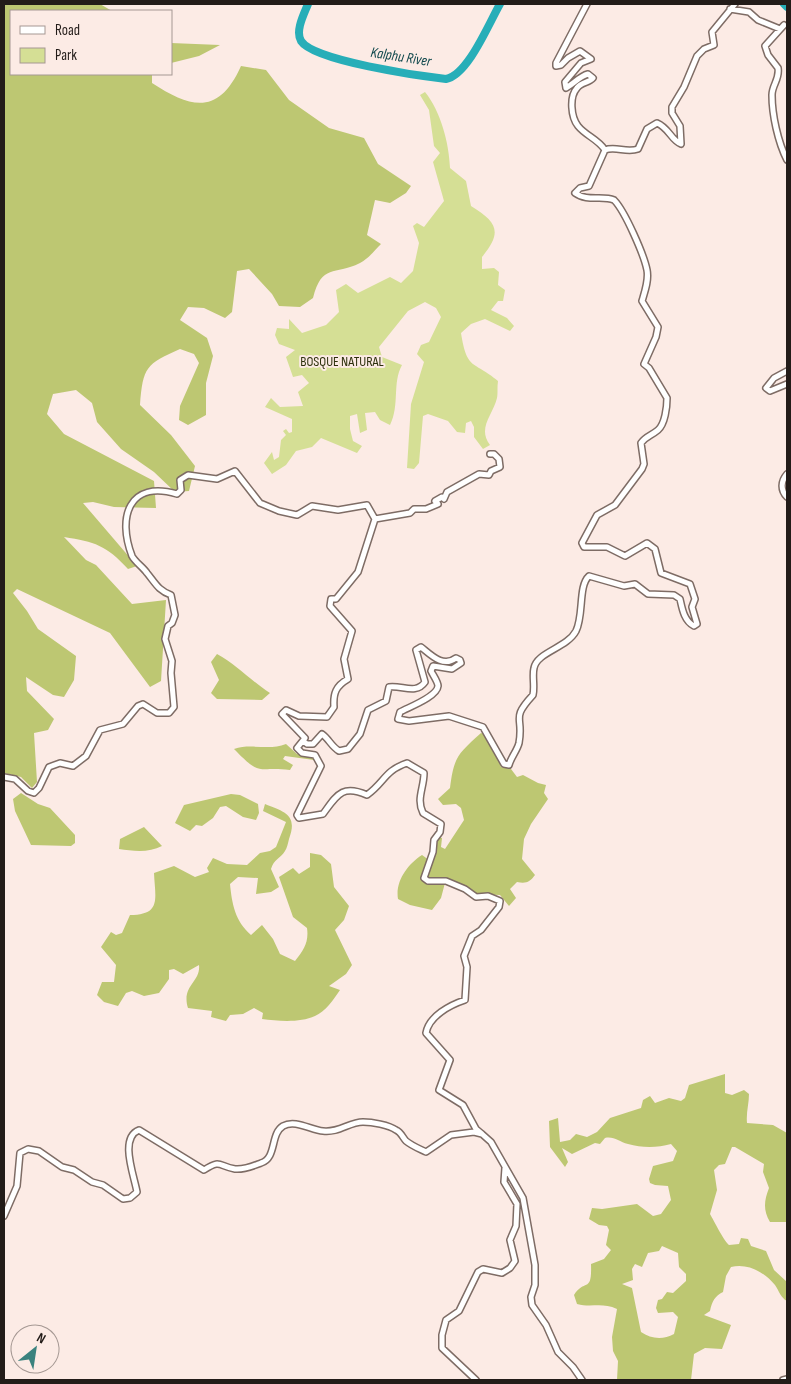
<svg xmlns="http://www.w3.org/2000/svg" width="791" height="1384" viewBox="0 0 791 1384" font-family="'Sofia Sans Condensed',sans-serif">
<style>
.green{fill:#d5df95}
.forest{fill:#bdc772;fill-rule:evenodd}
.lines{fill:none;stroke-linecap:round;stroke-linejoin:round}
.river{stroke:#27aeb8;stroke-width:8}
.minor-casing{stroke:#7e6c65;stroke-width:8}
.minor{stroke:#fff;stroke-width:5}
.labels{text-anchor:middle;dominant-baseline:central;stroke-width:4;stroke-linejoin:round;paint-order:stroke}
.park-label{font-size:14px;fill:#2c300b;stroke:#fcebe5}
.water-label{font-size:15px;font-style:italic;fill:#11494d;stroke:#fcebe5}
</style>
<rect width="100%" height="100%" fill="#fcebe5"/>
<path class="green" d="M425,92C441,112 449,143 450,168L466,181L471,206C497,222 503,232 482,257V269L494,268L499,272L498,285L505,290L503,301H498L491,310L507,318L514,326L510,331L485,319L471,324L461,333C467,371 473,360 498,381C497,387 498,393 497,398C493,415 477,428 490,445L483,449L474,437V427L471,421L466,423L465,433L457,432L448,421L428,414L423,416L419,463L414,469L407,468L411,404L424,362L417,354L421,345L429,342L441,317L436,308L425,302L408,311L379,347L382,357L402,365C392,383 400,405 390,425L380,420L375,412L365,413L367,430L360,433L357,414L350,416V429L353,441L362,446L357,453L321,438L312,447L296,451L286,465L272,474L264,463L272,452L274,460L279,457L281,440L286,435L283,431L286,429L289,433L292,432V419L265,407L271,398L280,407L303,406L298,392L309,383L302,375L293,377L286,357L295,350L279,344L275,335L277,328L289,329V319L302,333L326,325L339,312L336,290L346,284L358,293L390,277L401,283L413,271L419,243L413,226L417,223L424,227L444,201L433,162L440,153L434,146L429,110L420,95Z"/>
<path class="forest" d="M4,4H100L112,11H11V74H152V83C192,109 219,115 241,66L266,70L289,100L329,128L364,138L378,164L411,186L406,193L390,203L375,200L367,235L381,244C375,250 368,259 360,263C334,276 322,263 313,298L300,307L279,306L272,294L249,269L237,271L232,312L225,318L204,308L188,307L180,320L207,338L213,356L206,383V415L188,425L179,420L180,406L199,363L194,354L180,349C146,364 143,367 140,405L171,435L195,466L189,491L175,492L154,472L121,449L97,422L92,403L76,390L53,394L47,414L64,434L154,481L156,508L114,507L93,502L83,503L137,566L128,569C106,545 95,542 64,537L86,560L96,565L132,604L166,600L161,681L150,687L110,633L17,589L13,593L27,611L38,629L76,656L74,680L64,697L53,695L26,677L27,691L54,719L48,730L34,733L37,782L32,788L21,777L4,773Z
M171,43L220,45L199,56L171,63Z
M217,654C236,664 251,681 270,693L262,700L217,699L211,693L219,680L211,662Z
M481,733C499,738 496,752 501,767L511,769L517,777L523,775L538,783L546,785L544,793L548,799L531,824L524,839L522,859L535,875C530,882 526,884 517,882L510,889L516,898L509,906L500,895L474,894L466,887L427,879L425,876L438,837L442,838L441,847L445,849L464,820L461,808L456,804L443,805L438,799L450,788C454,756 458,754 481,733Z
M286,744L297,754L313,756L314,760L285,756L283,759L293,765L290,770C257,766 262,778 234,749C251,743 269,751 286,744Z
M21,793L38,804L50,808L75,835V843L71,846L31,845L15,811L13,799Z
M231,794L240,795L258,804L259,813L256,820L243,817L226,806L220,807L213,818L202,826L196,825L190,831L175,823L184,805Z
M265,804C285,812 298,815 289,839C288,843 287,848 285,851C280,859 274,859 271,869L279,887L271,892L256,894L258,878L238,877L230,884C232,904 235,921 251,935L262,925L273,939L280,954L295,961C304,950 309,942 307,928L293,917L279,877L293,868L299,874L310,867V853L321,855L331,864L334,887L349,906L344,920L335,930L352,965L346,974L329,986L340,990C334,999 325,1012 315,1016C300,1023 278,1021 262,1019L263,1013L254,1008L243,1014L230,1015L226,1021L211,1017L212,1011L188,1008C181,986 201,982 199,965L183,974L174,969L169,970V979L159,993L144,996L132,991L126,993L118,1006L104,1002L97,995L102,982H114L116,965L101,947L111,932L116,935L122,933L130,915C162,915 155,898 154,873L174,866L195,877L209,872L207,868L213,858L227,864L247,865L260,853L270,851L276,847L286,822L263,811Z
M144,827L162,846C149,853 133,851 119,849L120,839Z
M422,855L429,860L422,879L445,883L441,898L432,910L410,905L398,899C395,881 408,864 422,855Z
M725,1074V1093L732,1095L744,1090L749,1094C749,1104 746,1112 747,1123L773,1125L787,1133V1222H770C763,1210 764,1201 769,1188L763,1172L764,1164L735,1147H732L725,1164L719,1165L714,1170L717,1190L710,1214C714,1221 724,1241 729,1245L739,1244L741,1238L748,1239L751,1246L766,1251L774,1270L787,1282V1301C781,1298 779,1291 775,1285C764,1272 748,1263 731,1267L726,1276L723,1292C715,1296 712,1301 710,1311L704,1315L731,1325L722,1349L705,1348L694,1354L691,1380H617L618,1361L613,1351L612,1337L617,1309C602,1302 591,1308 577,1304L574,1295C585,1278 592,1294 591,1264L604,1259L611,1250L606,1245L609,1230L607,1226L599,1225L589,1219L592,1208L602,1209L637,1204L653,1216L661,1214L671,1200L668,1186L655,1185L650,1183L649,1179L653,1166L673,1161L677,1151L671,1144C657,1148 642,1148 628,1144C619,1142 614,1136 605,1138L600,1144L595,1143L572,1154L562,1148L568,1162L565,1167L550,1147L549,1121L558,1118L560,1142L570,1140L576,1134L587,1137L597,1132L610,1118L641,1108L643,1100L650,1096L655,1103L669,1098L681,1101L685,1098L689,1085ZM662,1246L678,1253L679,1267L686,1274V1281L673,1293L667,1292L662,1299L658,1300L656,1308L658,1313L673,1312L678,1317L674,1334C663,1340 651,1339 641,1332L632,1288L622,1284L633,1280L632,1269L635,1264L642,1267L648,1253L659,1251Z"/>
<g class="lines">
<path class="river" d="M308,4C304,14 295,31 301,41C314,61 420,76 446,79C468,75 489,23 500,4
M784,4L787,7"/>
<defs>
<path id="minor" d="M730,9L749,12L758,20L780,29
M784,25L765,46L768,55L778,68C780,79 772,85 772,95C772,115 778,142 787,160
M605,150C615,146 627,153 638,149L647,129L657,123C669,128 671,140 681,144L680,126L672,113V107L684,87L697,56L704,49L714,45L712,32L735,4
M787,371L774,378L766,388L770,391L787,384
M787,474C781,481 780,490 787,497
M303,741L307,744H313L322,734C329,739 331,746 339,751L348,749L360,734L368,710L386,701L389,687C402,685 416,695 425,682L416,650L421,647C431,655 443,668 456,658L460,660L461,663L452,669L433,666L431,671C433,675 438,682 438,686C437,697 409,707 400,712L398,719L409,721L449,716L483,727L504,764L509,765C511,757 517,751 519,743C524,716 510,720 533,695C535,686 532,676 534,668C537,652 567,648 576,631C584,615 578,586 589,576L624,586L635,584L648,594L674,595L680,599C682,608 684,621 694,626L697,624L692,607L695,599L690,584L661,573L655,549L647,543L625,556L607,547H584L582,543L597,515L615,505L642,469L644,464L641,443C646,436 651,436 658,430C665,424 667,407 667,398L649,368L644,364L656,337L658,327L642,301C645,291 649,280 647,270C644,255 625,211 614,200C603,195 587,202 575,193L580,188L589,186L605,150C598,139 586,136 578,126C571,117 569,97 577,88C581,82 589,83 593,78L588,74C580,76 573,84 566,88L565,82L581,63L591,59L580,51L568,58L561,65L556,66V63L587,4
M4,777L15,779L28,791L34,793L39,788L49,767L60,763L73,766L86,756L100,730L123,724L138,706L143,704L157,713H169L174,707L171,673L172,661L165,639L168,626L172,623L175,615L171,595C158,590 156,584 147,573C143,567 135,562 132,556C117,517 129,480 177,494L181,490L180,480L188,475L217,479L235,471L260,503L279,511L297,515L312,506L338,510L367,505L375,519
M482,1134L476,1129L463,1105L439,1090L450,1060L426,1033C429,1016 450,1005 465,1000L467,967L464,956L472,936L481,930L499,907L500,901L488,896L476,897L465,889L446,881H428L424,878L433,852L434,840L440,832L441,824L423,813C416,799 424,788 424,773L407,763C384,771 385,782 367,795C342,784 337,795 323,814L299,818L297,815L321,766L315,755L302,753L297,748L305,738L282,714L286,710L299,716L327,717L334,707C333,693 336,686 348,679L344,659L352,631L330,606L331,599H336L358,572L375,519L410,513L414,509H426L438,504L435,501L442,497L444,499L447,492L479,474L489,475L491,471L500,467L499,459L494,454H490
M4,1216L17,1186L20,1153L28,1149L39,1151L62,1167L74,1170L92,1182L103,1185L123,1199L130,1198L137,1192C134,1175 119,1138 139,1130L204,1170C221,1159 218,1166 235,1169C244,1170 253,1166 261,1163C277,1158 270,1134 283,1126C295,1119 311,1130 323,1131C339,1133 349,1122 363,1122C372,1122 389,1125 396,1130C401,1132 403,1138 406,1141C412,1146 420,1149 426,1152L451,1135L474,1132L482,1134L491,1142L523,1198L535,1265V1285L531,1297L532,1305L546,1325L558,1352L573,1367L582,1380
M476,1380L442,1348V1335L446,1320L459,1311L478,1272L483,1269L502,1273L510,1268L515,1261L510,1240L516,1226L517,1204L504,1182L505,1168
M783,1380L787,1379"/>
</defs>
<use href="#minor" class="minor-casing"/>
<use href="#minor" class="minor"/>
</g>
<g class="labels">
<g class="park-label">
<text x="342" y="361">BOSQUE NATURAL</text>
</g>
<g class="water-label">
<text transform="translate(401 57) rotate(9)">Kalphu River</text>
</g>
</g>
<rect width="791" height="1384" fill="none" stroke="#231c19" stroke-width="10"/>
<rect x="10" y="10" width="162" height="65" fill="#fcebe5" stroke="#a59893"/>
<rect x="20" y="26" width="25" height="8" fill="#ffffff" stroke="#a59893"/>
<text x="55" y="35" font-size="15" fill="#231c19">Road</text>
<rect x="20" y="48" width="25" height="15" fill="#d5df95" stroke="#a59893"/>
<text x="55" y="60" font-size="15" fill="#231c19">Park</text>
<g transform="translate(35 1349) rotate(30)"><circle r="24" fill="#fcebe5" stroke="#a59893"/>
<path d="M0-4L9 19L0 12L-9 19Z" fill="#3a827e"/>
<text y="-8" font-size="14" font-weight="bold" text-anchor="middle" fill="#231c19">N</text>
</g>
</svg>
